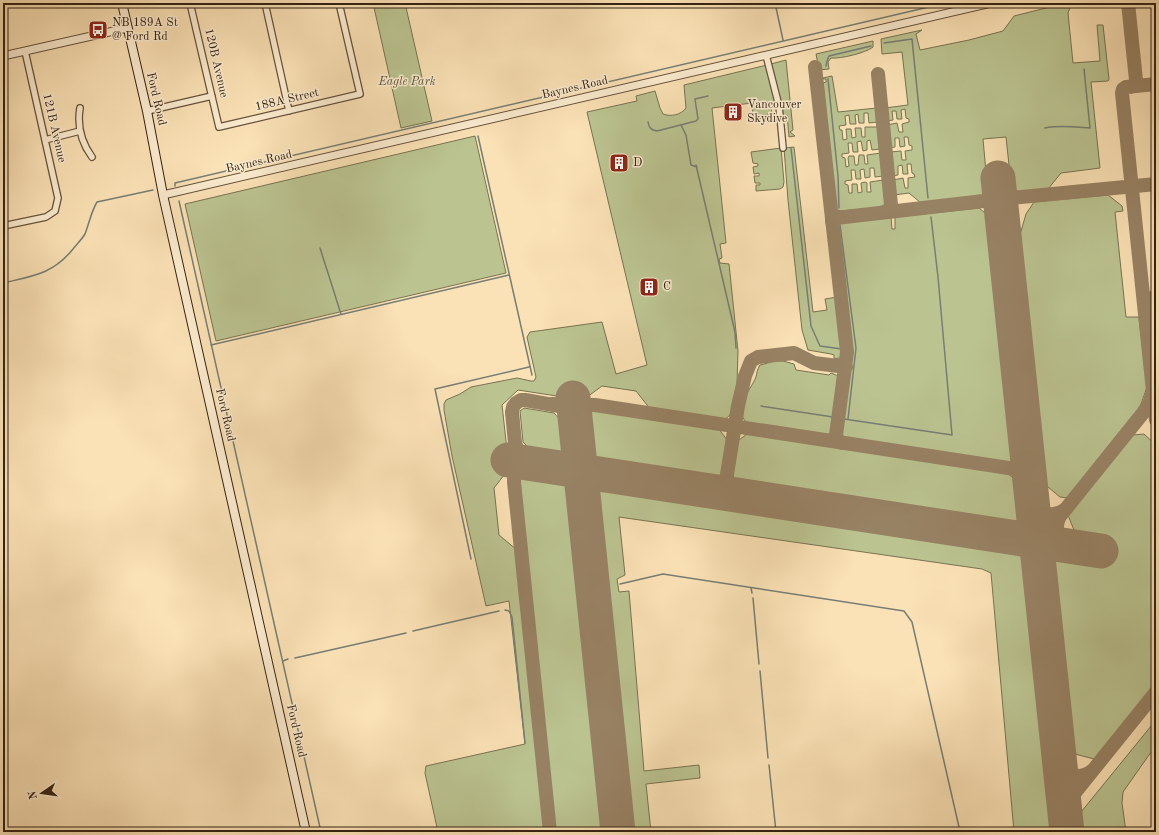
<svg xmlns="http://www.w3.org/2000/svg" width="1159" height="835" viewBox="0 0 1159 835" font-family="'Old Standard TT',serif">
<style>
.green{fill:#bbc491;stroke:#787352}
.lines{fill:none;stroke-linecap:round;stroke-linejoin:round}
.stream{stroke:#767e75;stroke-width:1.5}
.taxiway{stroke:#988264;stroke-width:14}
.runway{stroke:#988264;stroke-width:35}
.minor-casing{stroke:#66523c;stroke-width:8}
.tertiary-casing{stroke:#66523c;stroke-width:9}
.secondary-casing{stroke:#352213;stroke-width:10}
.minor{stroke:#fcecd0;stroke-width:5.5}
.tertiary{stroke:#fcecd0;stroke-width:7}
.secondary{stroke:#fcecd0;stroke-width:8}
.labels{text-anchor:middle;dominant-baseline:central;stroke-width:3;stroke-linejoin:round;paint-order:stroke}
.poi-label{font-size:12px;fill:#352213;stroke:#fcecd0;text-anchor:start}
.street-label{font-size:12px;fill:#352213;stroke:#fcecd0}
.park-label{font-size:12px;font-style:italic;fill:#5d5339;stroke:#fcecd0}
</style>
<rect width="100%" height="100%" fill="#fbe2b6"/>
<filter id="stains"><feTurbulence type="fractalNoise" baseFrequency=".005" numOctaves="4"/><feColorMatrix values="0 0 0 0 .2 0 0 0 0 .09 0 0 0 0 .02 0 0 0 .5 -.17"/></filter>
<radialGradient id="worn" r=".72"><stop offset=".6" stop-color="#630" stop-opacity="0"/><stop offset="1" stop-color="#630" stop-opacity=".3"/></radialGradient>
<path class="green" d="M373,3H405L432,121L401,128Z
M1066,3H1074L1070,8L1068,13L1073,63L1100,61L1097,25H1103L1109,79L1108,81L1091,82L1100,168L1061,173L1048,189L1012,193L1006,137L983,139L988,194L976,197L921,203L909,193L894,195L893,180L903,178L905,188H908V178L915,177L914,174L912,173L911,164H907L908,174H903L902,165L898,166V175L892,176L890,152L901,151L902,160H906L905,151L912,150V146L909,145L908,137H904L905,146L900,147L899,138H895V147L889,148L887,125L897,123L899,132H903L902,124L909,122V119L906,118L905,109L901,110L902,119H897L896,111H892L893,120L887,121L885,108L908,105L902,52L882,54L881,39L922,30L916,34L920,50L969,40L1003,31L1014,16Z
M873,41V47C866,53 840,59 831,58L828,62L829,69L819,70L816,54Z
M786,60L793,130L790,132L795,136L789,137L787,115L785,116L783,114L771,64Z
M767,65L776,106L771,107L772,114L762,115V118L748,120V117L753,116L752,103L712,108L726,243L720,244L722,258L719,259L720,263L729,264L738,351L737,383L735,406L730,415L723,421L651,410L636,391L602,386L583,400L582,394L563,397L518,390L502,405L507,450L504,468L508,470L494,488L499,535L517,550L547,832H438L425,773L426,766L525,744L509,601L486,606L452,456L444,410V404L446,400L460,394L471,387L517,378L531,381H534L536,377L527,337L530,332L602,322L616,374L647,365L587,112L637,101L636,96L655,91L660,108L663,114C671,117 681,115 686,108L684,85Z
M832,76L838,112L877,108L878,122L869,123L868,113H864V123H859L858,114L855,115L856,124H850L849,115L845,116L846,125L839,126L840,130H842L843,140L847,139L846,129H851L852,138L856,137L855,128H861L862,137H865V127H879L880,149L872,150L870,140L867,141V150L863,151L861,141L857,142L858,152H853L852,143H848L849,153L842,154V157L845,158L846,167L849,166L848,158L849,156H854L855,165H858L859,155H864L865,164H868L867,155L881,153L883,176L875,177L874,168H870V177L865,178L864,169L860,170L861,179H856L855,170H851L852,180L845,181V184L848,185L849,193H852V184H857L858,193L862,192L861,183L865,182L867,183V192H871L870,182L883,180L886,207L840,211L836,210L823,83L826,82V79H823V78Z
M475,136L506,273L216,341L185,204Z
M794,147L813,312L827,310L825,299L837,297L844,352V357L834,359V355L831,354L808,350L802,330L788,200L784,148Z
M781,148L784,182L783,187L780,189L756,191V185H760V183H755L754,176H759V173L754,174L753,167L758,166V164L753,163L751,152Z
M1108,195L1122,206L1123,211L1115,212L1126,317H1139L1147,387L1140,407L1067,498L1060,497L1042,482L1017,245L1026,214L1034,202Z
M979,208L991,218L1016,459L1007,465L842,439L840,431L850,357L842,291L845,290L838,224L842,222L891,217L892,229H895V217Z
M775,361H783L794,364L796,370L829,375L831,373L841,377L834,428L830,437L750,425C729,411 750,392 756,377C757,373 757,370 760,365Z
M524,408L554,413L567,427L571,461L536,455L523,442L520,411Z
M595,408L718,428L728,441L724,472L710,482L589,463L585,418Z
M750,432L1006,472L1018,482L1023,524L1017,529L741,487L731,473L736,442Z
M1144,434L1156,445V683L1094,759L1071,753L1050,552L1099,560L1102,542L1077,538L1068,515L1133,435Z
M527,472L573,479L610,832H554L517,483Z
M591,482L1020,548L1026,553L1055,832H1014L991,573L982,569L619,517L625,575L617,579L619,592L629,591L644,771L699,765L700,778L646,784L651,832H627Z
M1156,720V745L1123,792L1122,803L1126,832H1079L1077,817Z"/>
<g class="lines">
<path class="stream" d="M775,3L783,40
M884,43L912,39L928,198
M826,66L827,61L829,56L871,46
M828,79L838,176L839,208
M648,122C649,128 651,130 657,131L696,121L698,119L695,99L708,96
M681,125L686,135L691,165L697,167
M1045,128C1060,125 1075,127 1090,128L1084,69
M478,136L532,375
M791,148L811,326L820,346L842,349
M696,165L735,332L736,348
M175,186V183L946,3
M179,201L321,832
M840,225L856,348L848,419
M320,248L341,314
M3,283C33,276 53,274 73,249C77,244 82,239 85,234C89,224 91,212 97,202L153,190
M211,345L509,275
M761,406L833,417
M844,419L952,435L938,277L931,217
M471,559L435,389L529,367
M620,584L663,574L904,611L912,622L959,827
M751,588L752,593
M753,598L759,664
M505,610L509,611L512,617L525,743
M413,631L499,611
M295,658L406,633
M283,661L288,659
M760,671L768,758
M769,765L776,832"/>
<path class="taxiway" d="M1128,3L1136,80L1134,85L1131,87
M815,67L847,352L836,435L837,439L842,443
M878,74L891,205L890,209L884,212
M1156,84L1126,87L1123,89L1122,93L1156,420
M832,222V220L836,218L1001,199L1156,184
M1144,304L1146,299L1156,297
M552,404L595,405L1015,469C1020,471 1025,474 1028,479C1035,491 1029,511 1049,514C1056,515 1062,512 1067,508
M515,443C518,453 525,461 536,464
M724,493L738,406L745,376L751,361L758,357L794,353L814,363L846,367
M1060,516C1052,531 1060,543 1075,547
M1015,538L1033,537L1049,528
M1039,563V550L1044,536L1143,413L1149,404L1152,395
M1059,753C1062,771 1076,784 1093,770
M1067,827V806L1073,795L1156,692
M550,832L514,482L515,443L512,412L513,407L516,403L521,400H525L559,406L569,413L574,420L576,428"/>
<path class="runway" d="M998,178L1067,832
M573,398L618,832
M508,460L1101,551"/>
<defs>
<path id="minor" d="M190,3L219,127L360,94L339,3
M265,3L289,111
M766,55L779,106L783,148
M80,108C77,126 81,142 92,157
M147,111L212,96
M45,140L80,131
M3,226L46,217L55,211L58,198L25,51"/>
<path id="tertiary" d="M3,56L127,28
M163,195L991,3"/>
<path id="secondary" d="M122,3L147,111L163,195L306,832"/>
</defs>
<use href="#minor" class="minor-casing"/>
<use href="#tertiary" class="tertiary-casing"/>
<use href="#secondary" class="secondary-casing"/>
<use href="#minor" class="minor"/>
<use href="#tertiary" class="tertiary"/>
<use href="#secondary" class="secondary"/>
</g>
<defs>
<symbol id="bus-square" viewBox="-11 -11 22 22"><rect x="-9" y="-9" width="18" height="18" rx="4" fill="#8f2418" stroke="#fcecd0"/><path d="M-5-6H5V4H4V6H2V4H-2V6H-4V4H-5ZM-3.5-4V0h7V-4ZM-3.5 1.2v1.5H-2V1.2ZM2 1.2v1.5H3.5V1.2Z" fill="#fff"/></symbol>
<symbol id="building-square" viewBox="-11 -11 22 22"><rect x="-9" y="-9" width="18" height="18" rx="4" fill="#8f2418" stroke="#fcecd0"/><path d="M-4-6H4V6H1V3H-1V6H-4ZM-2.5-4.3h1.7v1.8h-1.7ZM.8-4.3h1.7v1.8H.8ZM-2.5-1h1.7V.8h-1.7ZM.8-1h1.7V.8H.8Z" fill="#fff"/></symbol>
</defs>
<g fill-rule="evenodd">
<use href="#bus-square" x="87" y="19" width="22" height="22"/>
<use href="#building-square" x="722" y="101" width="22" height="22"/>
<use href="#building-square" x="608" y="152" width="22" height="22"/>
<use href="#building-square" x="638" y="276" width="22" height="22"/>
</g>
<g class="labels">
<g class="poi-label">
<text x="112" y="23">NB 189A St<tspan x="112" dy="14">@ Ford Rd</tspan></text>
<text x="747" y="105">Vancouver<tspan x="747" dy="14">Skydive</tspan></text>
<text x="633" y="163">D</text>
<text x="663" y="287">C</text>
</g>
<g class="street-label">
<text transform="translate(216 63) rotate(77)">120B Avenue</text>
<text transform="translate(575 88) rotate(-13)">Baynes Road</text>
<text transform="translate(156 99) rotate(77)">Ford Road</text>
<text transform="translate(287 100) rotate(-13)">188A Street</text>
<text transform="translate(54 128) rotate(77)">121B Avenue</text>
<text transform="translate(259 162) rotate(-13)">Baynes Road</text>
<text transform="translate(225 415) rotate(77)">Ford Road</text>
<text transform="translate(296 731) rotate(77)">Ford Road</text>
</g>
<g class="park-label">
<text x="407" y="82">Eagle Park</text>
</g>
</g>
<rect width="1159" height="835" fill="none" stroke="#fbe2b6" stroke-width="16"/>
<rect x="4" y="4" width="1151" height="827" fill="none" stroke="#352213" stroke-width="2"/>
<rect x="8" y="8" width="1143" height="819" fill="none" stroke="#352213"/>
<g transform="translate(42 793) rotate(257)" stroke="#fcecd0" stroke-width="3" paint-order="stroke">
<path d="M0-3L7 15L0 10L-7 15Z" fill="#352213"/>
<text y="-6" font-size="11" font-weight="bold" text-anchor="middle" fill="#352213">N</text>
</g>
<rect width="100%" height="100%" filter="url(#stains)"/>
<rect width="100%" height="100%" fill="url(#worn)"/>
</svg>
